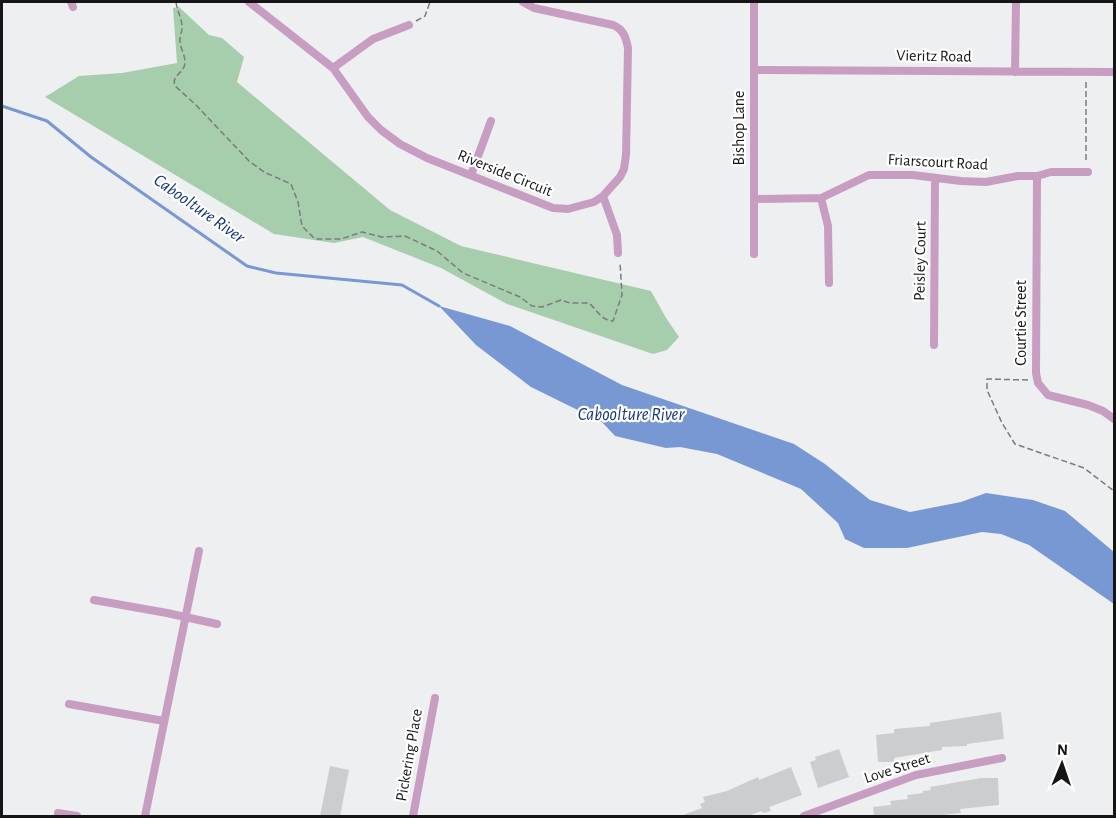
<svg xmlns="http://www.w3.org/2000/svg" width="1116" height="818" viewBox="0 0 1116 818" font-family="'Alegreya Sans',sans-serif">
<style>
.green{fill:#a6cdac}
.water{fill:#7898d4}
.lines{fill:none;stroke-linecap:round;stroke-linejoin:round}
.stream{stroke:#7898d4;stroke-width:3}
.building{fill:#cccdce}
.path{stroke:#7b7c7d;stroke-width:1.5;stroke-dasharray:6 3;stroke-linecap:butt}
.street{stroke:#c79dc2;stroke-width:8}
.labels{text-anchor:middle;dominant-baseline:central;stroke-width:4.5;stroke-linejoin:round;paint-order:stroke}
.street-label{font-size:16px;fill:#151516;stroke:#fff}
.water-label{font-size:18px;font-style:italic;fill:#13357c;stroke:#fff}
</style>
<rect width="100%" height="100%" fill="#eeeff0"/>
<path class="green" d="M179,7L209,35L222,38L244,57L237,82L390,210L461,246L651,291L666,318L679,337L667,350L653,354L507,304L441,268L363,237L334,243L274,234L45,97L79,76L122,73L177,63L173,8Z"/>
<path class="water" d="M439,306L510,326L622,385L794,444L825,464L870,500L910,512L961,502L986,493L1033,500L1065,511L1114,552V604L1029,545L1001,534L982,532L907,548H864L845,539L838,523L801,489L717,454L680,447L666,448L615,436L602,422L531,387L476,345Z"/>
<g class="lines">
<path class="stream" d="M2,106L47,121L91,157L247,266L276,273L402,285L439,306"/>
</g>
<path class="building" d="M1001,712L1004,739L967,744V746L942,747V750L894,758V762H878L876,735L894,733V729L930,726V723Z
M839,749L849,777L818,788L810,762L816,760L815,757Z
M330,766L349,770L340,816H320Z
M791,767L802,795L769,807L771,811L763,813L762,811L748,816H680L702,808L700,804L705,802L703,797L727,791L758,777L759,780Z
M981,778H998L999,805L960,809L961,813L942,815L943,816H874L873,807L891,805L890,801L908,799L907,795L923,793V791L931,790L930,787Z"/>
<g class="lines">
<path class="path" d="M176,2C177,10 181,17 182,25C183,30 180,34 180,39C179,46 185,54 185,62C185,74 171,74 175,86L195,104L249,161L264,172L291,184L298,202L302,226L315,239H341L362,232L382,237L405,236L437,251L463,273L520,297L532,306L542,307L561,300L570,303H589C598,311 601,320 613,321L622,295L620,262
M416,21L425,16L430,2
M1086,82V162
M1028,380L987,379V390L1002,423L1015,444L1084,468L1114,491"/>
<path class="street" d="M71,2L73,7
M249,2L333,68L368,117L381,130L400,144L427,158L553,208L568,209L594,202L603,196L620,177L624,169L626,155L628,48C626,37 623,29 613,25L534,8L523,2
M333,68L373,39L409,25
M754,70L1114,72
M1015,72L1016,2
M471,175L491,121
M1037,176L1036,373L1038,383L1048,395L1088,405L1103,411L1114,419
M603,196L617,235L618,253
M821,198L828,226L829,283
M754,199L821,198L869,175H913L961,181L986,182L1018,176H1037L1051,172H1088
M754,254V2
M934,345L935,178
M94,600L167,613L217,624
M69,704L164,721
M58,813L77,816
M145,816L199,551
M413,816L435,698
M804,816L916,775L1002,758"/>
</g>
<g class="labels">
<g class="street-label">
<text transform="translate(934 56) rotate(1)">Vieritz Road</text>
<text transform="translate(739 128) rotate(-90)">Bishop Lane</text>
<text transform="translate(938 162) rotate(3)">Friarscourt Road</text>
<text transform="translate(505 173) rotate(22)">Riverside Circuit</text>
<text transform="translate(920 261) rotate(-89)">Peisley Court</text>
<text transform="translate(1021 323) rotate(-90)">Courtie Street</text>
<text transform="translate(409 755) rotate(-80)">Pickering Place</text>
<text transform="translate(897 768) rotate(-18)">Love Street</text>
</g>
<g class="water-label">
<text transform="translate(199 209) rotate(35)">Caboolture River</text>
<text x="631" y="415">Caboolture River</text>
</g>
</g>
<rect width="1116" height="818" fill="none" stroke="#151516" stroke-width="6"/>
<g transform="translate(1062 764) rotate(2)" stroke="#ffffff" stroke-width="4.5" paint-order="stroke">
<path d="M0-4.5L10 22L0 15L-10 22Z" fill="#151516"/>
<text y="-9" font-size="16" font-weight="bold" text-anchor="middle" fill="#151516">N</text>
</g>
</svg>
